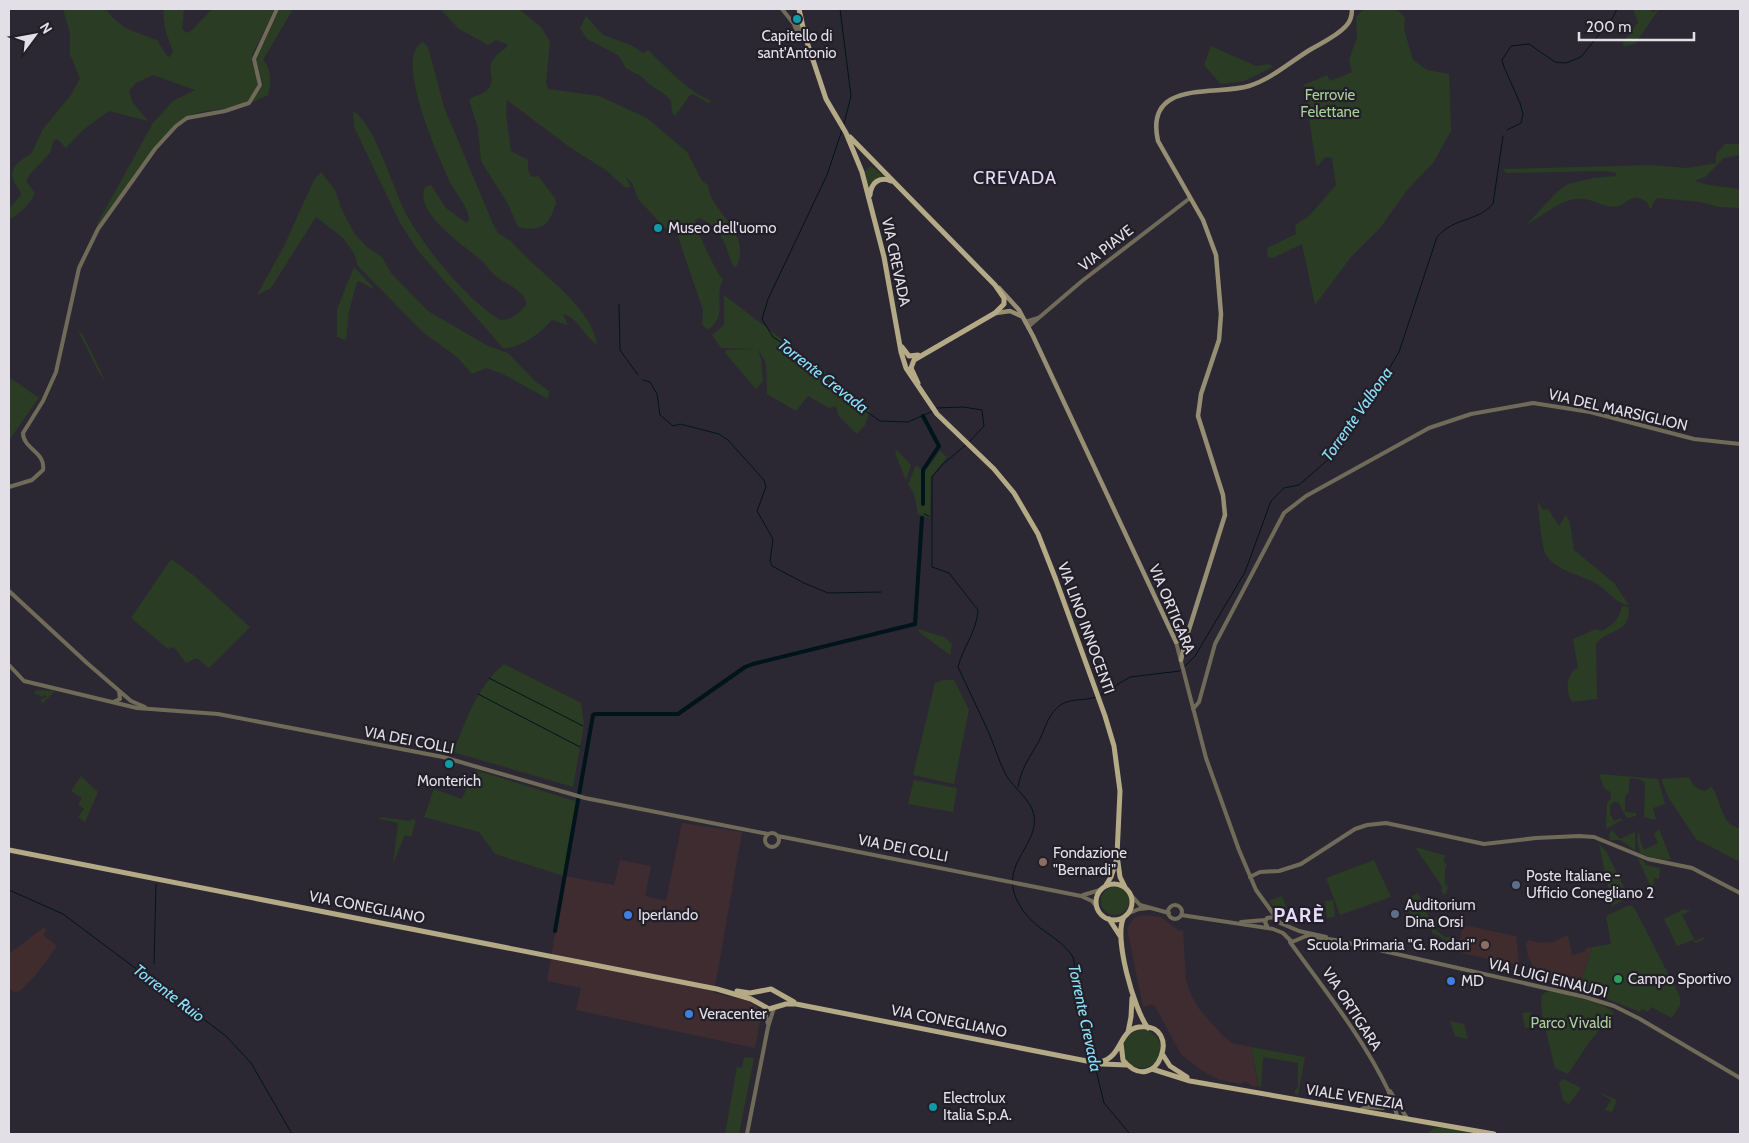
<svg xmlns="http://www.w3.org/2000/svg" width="1749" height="1143" viewBox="0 0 1749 1143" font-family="Cabin,sans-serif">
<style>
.commercial{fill:#3f2c30}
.education{fill:#402c2c}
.green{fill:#2a3c23}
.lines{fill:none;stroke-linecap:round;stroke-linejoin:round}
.stream{stroke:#00141b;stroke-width:1}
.canal{stroke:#00141b;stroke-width:4}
.tertiary{stroke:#706b59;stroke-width:4}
.secondary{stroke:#968f73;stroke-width:4.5}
.primary{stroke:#b5aa86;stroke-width:5}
.culture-dot{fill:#0f9aa8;stroke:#221f29;stroke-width:2}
.education-dot{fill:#8d6e63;stroke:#221f29;stroke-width:2}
.service-dot{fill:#5c6f8a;stroke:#221f29;stroke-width:2}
.shop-dot{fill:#3f7fe0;stroke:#221f29;stroke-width:2}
.leisure-dot{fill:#2e9e5b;stroke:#221f29;stroke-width:2}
.labels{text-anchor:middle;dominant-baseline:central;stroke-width:4.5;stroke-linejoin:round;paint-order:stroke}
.poi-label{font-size:15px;fill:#e2e0e6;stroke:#221f29;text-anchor:start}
.park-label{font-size:15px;fill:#a8d197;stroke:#221f29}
.street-label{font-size:15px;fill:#e2e0e6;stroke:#221f29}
.water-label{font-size:16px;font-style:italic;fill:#8ae0fa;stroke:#221f29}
.quarter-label{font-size:18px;letter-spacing:1px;fill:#e4dbf8;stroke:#221f29}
.district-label{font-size:20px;font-weight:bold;letter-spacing:1px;fill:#e4dbf8;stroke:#221f29}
</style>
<rect width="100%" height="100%" fill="#2c2833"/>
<path class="commercial" d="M682,823L742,832L714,993L750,1001L762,1012L755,1048L576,1010L581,988L547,981L565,876L614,885L620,860L651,866L645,896L666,901Z
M1143,915L1161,917L1179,931L1183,930L1186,980L1191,995L1200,1010L1223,1036L1232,1043L1251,1047L1258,1087L1252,1086L1245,1081L1241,1084L1220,1080L1201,1070L1181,1054L1155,1006L1152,1004L1143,1007L1127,928L1134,918Z"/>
<path class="education" d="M1463,925L1516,936L1519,963L1516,965L1448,950L1460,939Z
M43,928L47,930L43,935L57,946L35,976L20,991L14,992L9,988V954Z
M1568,935L1572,955L1586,951V948L1592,947L1578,990L1541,979L1537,974L1538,968H1534L1528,957L1526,944L1529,940L1540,943L1553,942Z"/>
<path class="green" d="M63,9H106L113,18L125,28L157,40L167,56L170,57L173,52L165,29L163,9H184L182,29L186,33L192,30L212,9H275L252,55L253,64L259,79C252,119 213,103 187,117C161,130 119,199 100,224L96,226L153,123L173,101L195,90L153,75L136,83L129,91L132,102L148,121L109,111L83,130L66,148L57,139L54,140L50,153L29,175L26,181L35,193C31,203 19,215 9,219V209L21,195C20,189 15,185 13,179C9,166 22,159 31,154L43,129L71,95L80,78L70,55V33Z
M280,9H293L263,60C272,69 271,84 268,95L251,103L263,85L256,59Z
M440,9H519L541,27L550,42L546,83L548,89L599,96L647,118L687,152L702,181L708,185C708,210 754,233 736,267L733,266C725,245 722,228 699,218L695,220C695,228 717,274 723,280C713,298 729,314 708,330L702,324L703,310L676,231L670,227L665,228L638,199L632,183L625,176L631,187L626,188L607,171L568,146L507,100L506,114L511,151L528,160V170L532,177L538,176L555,198L556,204C553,209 553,213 550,218C544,230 529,230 518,227L508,204L481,161L478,128L469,100C474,95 486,94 489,88C498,72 478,67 507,47V44L496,40L488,45L459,29Z
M1364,9H1397L1405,18L1404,29L1413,60L1427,70L1449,74L1451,131L1433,163L1407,190L1381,227L1351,257L1315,305L1302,244L1273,258L1268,257L1267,248L1296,234L1295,225L1309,216L1336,185L1332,158L1325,157L1318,166L1316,164L1304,85L1327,75L1330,81L1352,72L1349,60L1357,37L1356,20L1357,16Z
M1633,9H1650L1653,12L1659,9L1635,44L1625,46L1622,44L1638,22Z
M586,16L603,35L631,45L643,53L648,50C668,69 685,89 711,101L708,103L693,94L690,95L675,116L672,112L671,101L667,96L649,84L642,77L626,68L618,55L587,39L580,28Z
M423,42L428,47L444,107L493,224L498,233L511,241C536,272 590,303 597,344C583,336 580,319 563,314L568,325L552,320C539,334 522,348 503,348L419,252L400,223L354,127L353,111C375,124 393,188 405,212C424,247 466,299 500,320C512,320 518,314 526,305C527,292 506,284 497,277C490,272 487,265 481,260C466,247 413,213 425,187L431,185L446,208L465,222L469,221C470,210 457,194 451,184C440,161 392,56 423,42Z
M1211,46L1256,66L1269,64L1273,67L1244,81L1221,84L1204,65Z
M1725,144H1740V155L1724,158L1705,177L1694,181L1709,185L1740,189V208L1719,207L1700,202L1656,198L1650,210L1648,203C1628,189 1628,208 1613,207C1603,206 1593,200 1583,199C1562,197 1544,216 1526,225L1557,192L1568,184L1593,178L1616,176V173L1606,171L1506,173L1503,169L1653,165L1687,168L1716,163V154Z
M871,166L884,176L874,180L868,187L865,171Z
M321,172L335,190L341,208L354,233L367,247L382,257L391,273L428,311L488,346L508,353L535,381L549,391L548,399L501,373L486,368L472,374L457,357L424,333L401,310L358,266L354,253L342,237L316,217L271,288L257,295L283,248L314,180Z
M354,267L373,287L371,288L359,281L357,282L349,311L346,340L337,337V309Z
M724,295L829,375L870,410L865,425L857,434L838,415L836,406L829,408L808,396L796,411L767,394L766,363L758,349L761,359L763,381L756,389L725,353L726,350L754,349L721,348L712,335L724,325Z
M78,330L83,335L106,382L98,371Z
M9,377L39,398L9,440Z
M897,450L911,465L906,480L895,453Z
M940,451L947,457L931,477L930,518L918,514L914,494L908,484L916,465L925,471Z
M1538,501L1543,510L1548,509L1559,526L1566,515L1570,523L1574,550L1614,583L1629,605C1617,605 1607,590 1597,584C1582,575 1556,571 1546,555C1542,548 1538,510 1538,501Z
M171,559L193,575L250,627L209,668L197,658L186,663L174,647L168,649L131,618Z
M1622,606L1629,607C1630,635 1608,628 1596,644L1597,699L1572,702C1565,691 1566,673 1578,668L1573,639L1596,629L1602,631C1614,624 1619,619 1622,606Z
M918,629L944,637L952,644L950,655L919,632Z
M504,664L581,703L584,725L573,787L453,752C467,719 476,688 504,664Z
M944,680H954L969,710L954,784L913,775L935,683Z
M38,690L55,691L43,703L40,700L47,697L44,695L42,697L38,694L36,695L34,692Z
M475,770L578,802L564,876L495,854L479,832L424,817L434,789L462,799Z
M1599,774L1658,779L1665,804L1653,808L1656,820L1644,817L1645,783L1639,779L1631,778L1629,781V792L1625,796V812L1636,813V816L1627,818L1618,802H1613L1610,806V814L1614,821L1621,818L1622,820L1606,829L1607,803L1611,799L1610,792L1604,788Z
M81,776L98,792L85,822L78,817L84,809L78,804L82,798L71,791Z
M1689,777C1692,785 1697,790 1706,791L1711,786C1722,799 1720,826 1740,828V862L1696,839L1668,797L1661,779Z
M914,780L957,788L953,812L908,804Z
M380,817L410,821L411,819L416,820L411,837L405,835L393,864L398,823L380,819Z
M1659,829L1671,860L1652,858L1640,853L1637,839L1639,831L1640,840L1644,850L1658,843L1654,834Z
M1612,830L1620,839L1635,832V850L1620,840H1610L1609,834Z
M1599,844L1606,851L1627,893L1626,899L1612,906Z
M1415,847L1447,856L1443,859L1447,866L1445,869V886L1448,885L1446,894H1443L1441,890L1443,888Z
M1638,859L1644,861L1645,865L1660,868L1659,879L1654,878L1653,891Z
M1374,860L1391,897L1340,915L1326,878Z
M1101 901a14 14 0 1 1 28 0a14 14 0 1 1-28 0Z
M1418,893L1429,917L1438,919L1436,930L1446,938L1451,936V943H1447L1439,936L1432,933V930L1413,926L1412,922L1405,921L1409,913L1412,896Z
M1282,896L1286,907L1274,908L1269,901Z
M1333,900L1335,917L1327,918L1325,901Z
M1627,906H1632L1635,909L1680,997V1005L1672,1018L1651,1007L1648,1012L1642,1009L1640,1012L1579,988L1592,947L1611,944L1606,916Z
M1684,909L1690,911L1682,915L1695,941L1704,937L1705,939L1695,943L1693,940L1677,946L1664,919Z
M1550,991C1565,995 1605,1002 1614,1013L1590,1041L1568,1074L1555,1068L1542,1015L1541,997L1544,993Z
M1531,1012L1534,1026L1525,1028L1522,1013Z
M1450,1021L1464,1024L1468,1039L1455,1036Z
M1123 1049a19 19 0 1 1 38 0a19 19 0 1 1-38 0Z
M1251,1047L1305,1057L1298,1095L1295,1094V1090L1298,1088V1063L1263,1057L1261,1087H1259Z
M744,1057L754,1058L739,1134H725L737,1067L742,1068Z
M1563,1079L1581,1088L1569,1104L1563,1100L1559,1083Z
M1598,1092L1617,1100L1612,1112L1605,1110L1611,1100Z
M1440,1127L1478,1134H1427L1431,1130Z"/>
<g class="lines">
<path class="stream" d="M840,9L851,96L844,124
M842,130L827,175L768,299L762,319L773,337L805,358L854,403L880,421L908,422L933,411
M1507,130L1521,123L1523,114L1520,103L1504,67L1502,60L1511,46L1529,44L1555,62L1566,63L1581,57L1613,17L1617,9
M619,304L620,350L638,375
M643,380L650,382L657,394L660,415L673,426L680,424L719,434L728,440L764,480L766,487L757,511L773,539L770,561L772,566L804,583L828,593L881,592
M937,408L963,407L982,410L984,426L970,441
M967,444L943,464L932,477V567L949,573L978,610C977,631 963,647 958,667C968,689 979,711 989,733C995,747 999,762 1006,775C1015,790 1030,798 1034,815C1039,845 1001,863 1016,898C1031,931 1056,932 1073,957L1094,1059
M924,514L929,516
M489,678L583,726
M478,694L580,747
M1100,695L1130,677L1180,671L1195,656L1245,572L1271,501L1284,488L1299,485L1331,457L1341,444L1368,399L1384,377L1399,352L1437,237C1456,216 1475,223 1493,204L1503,136
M1018,787C1021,768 1030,757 1039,741C1046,727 1048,713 1062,704C1073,698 1085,701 1096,697
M9,890L63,914L226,1036L251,1063L292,1134
M154,964L156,884
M1095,1066L1104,1103L1130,1134"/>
<path class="canal" d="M923,504V470L939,446L923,416
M555,931L593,715L596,714H678L745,667L753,664L915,624L922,518"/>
<path class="tertiary" d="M782,9L794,24
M798,23L801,37
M794,24L798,37L805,36
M1025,322L1038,318
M1028,327L1082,281L1190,198
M9,487L32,480L43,470C46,452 23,449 23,433L43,401L56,372L79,268L98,229L155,149L176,126L187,118L225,111L249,103L260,85L254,59L277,9
M9,591L87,663L131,701L145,707
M1176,642L1206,758L1239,850L1256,890L1280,923L1299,931L1326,937
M9,665L24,681L137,708L218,714L443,757L585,798L768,834
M113,702L120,699L119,691
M1193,709L1199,702L1215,644L1284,513L1306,496L1429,428L1471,414L1533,403L1590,412L1694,439L1740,444
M765 840a7 7 0 1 1 14 0a7 7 0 1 1-14 0Z
M778,836L1081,896L1092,901L1097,907
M1250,877L1260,872L1279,871L1301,864L1355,829L1367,825L1386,823L1484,844L1536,838L1579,836L1594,837L1648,859L1692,868L1740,893
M1083,895L1100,890
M1131,895L1140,905L1169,913
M1168 912a7 7 0 1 1 14 0a7 7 0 1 1-14 0Z
M1127,914L1139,909L1149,908
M1181,915L1273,929L1283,933L1292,942L1306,936L1335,940L1585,997L1614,1006L1640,1019L1740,1078
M1241,922L1265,920
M1268,928L1265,922L1267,918L1275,917
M1290,942C1324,989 1364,1039 1389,1092C1393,1100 1394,1109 1398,1117
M764,1007L768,1024
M1390,1091L1407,1118
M1360,1110L1366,1107L1383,1108L1388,1103L1389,1094
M747,1134L768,1027L774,1008"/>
<path class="secondary" d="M999,288L1019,310L1033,336L1176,642L1186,635
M996,313L1010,311L1021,316
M1181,660L1185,642L1225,515L1223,495L1198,416L1201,394L1219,340L1221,314L1216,255L1203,220L1158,141C1144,79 1215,96 1249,86C1271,79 1289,63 1308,51C1321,43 1336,37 1346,26C1351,21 1352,16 1352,9"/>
<path class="primary" d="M799,9L805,36L826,99L846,133L862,172L884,257L901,352L906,368L937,414L994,469L1014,493L1038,534L1056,580L1105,716L1114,746L1120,791L1117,855L1120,877L1125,887
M850,137L995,285L1004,298V304L995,313L914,360L911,368L918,383
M870,195C871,183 879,176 891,181
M902,347L909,356L918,355
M9,850L717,989L751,999L769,1009L786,1004H796L1102,1064L1127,1065
M1096 902a18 18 0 1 1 36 0a18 18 0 1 1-36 0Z
M1106,885L1111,877L1117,858
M1124,917C1113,936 1134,1010 1148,1028
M1109,919L1120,936
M737,991L750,993L771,989L794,1002
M1128,1032L1131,1017L1132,998
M1163,1055L1170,1066L1187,1077
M1100,1062C1123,1057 1118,1030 1139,1027C1185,1021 1157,1101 1123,1060L1121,1043
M1152,1069L1190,1081L1494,1134"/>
</g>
<g class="culture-dot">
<circle cx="797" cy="19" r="5"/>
<circle cx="658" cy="228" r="5"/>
<circle cx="449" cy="764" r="5"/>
<circle cx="933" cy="1107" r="5"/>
</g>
<g class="education-dot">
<circle cx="1043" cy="862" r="5"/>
<circle cx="1485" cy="945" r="5"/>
</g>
<g class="service-dot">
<circle cx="1516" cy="885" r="5"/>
<circle cx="1395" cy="914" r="5"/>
</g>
<g class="shop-dot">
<circle cx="628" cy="915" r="5"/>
<circle cx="1451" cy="981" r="5"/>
<circle cx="689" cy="1014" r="5"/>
</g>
<circle class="leisure-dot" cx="1618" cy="979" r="5"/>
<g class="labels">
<g class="poi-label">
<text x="797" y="36" text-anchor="middle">Capitello di<tspan x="797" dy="17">sant'Antonio</tspan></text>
<text x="668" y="228">Museo dell'uomo</text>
<text x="449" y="781" text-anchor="middle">Monterich</text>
<text x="1053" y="853">Fondazione<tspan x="1053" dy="17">"Bernardi"</tspan></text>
<text x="1526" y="876">Poste Italiane -<tspan x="1526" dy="17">Ufficio Conegliano 2</tspan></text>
<text x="1405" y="905">Auditorium<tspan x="1405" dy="17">Dina Orsi</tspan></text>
<text x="638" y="915">Iperlando</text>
<text x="1475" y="945" text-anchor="end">Scuola Primaria "G. Rodari"</text>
<text x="1628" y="979">Campo Sportivo</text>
<text x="1461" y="981">MD</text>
<text x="699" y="1014">Veracenter</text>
<text x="943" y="1098">Electrolux<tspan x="943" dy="17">Italia S.p.A.</tspan></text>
</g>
<g class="park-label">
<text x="1330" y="95">Ferrovie<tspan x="1330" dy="17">Felettane</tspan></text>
<text x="1571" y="1023">Parco Vivaldi</text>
</g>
<g class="street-label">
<text transform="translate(1106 248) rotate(-38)">VIA PIAVE</text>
<text transform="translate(896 262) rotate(78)">VIA CREVADA</text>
<text transform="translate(1618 410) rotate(13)">VIA DEL MARSIGLION</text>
<text transform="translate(1172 609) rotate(67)">VIA ORTIGARA</text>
<text transform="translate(1086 628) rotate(70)">VIA LINO INNOCENTI</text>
<text transform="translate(409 740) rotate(11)">VIA DEI COLLI</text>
<text transform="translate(903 848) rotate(11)">VIA DEI COLLI</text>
<text transform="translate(367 907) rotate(11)">VIA CONEGLIANO</text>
<text transform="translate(1548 978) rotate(14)">VIA LUIGI EINAUDI</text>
<text transform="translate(1352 1009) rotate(57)">VIA ORTIGARA</text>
<text transform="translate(949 1021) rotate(11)">VIA CONEGLIANO</text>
<text transform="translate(1355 1097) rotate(9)">VIALE VENEZIA</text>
</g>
<g class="water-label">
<text transform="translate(823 376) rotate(38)">Torrente Crevada</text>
<text transform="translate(1357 414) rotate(-55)">Torrente Valbona</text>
<text transform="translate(169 993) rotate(37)">Torrente Ruio</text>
<text transform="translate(1085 1018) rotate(78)">Torrente Crevada</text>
</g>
<g class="quarter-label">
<text x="1015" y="178">CREVADA</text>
</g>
<g class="district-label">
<text x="1299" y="915">PARÈ</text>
</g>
</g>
<rect width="1749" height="1143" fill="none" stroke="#e2e0e6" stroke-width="20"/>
<g transform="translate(35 35) rotate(58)" stroke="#221f29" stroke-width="4" paint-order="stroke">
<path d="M0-4L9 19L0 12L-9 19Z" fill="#e2e0e6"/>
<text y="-8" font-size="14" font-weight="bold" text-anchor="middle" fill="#e2e0e6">N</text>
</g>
<path d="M1579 32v8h115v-8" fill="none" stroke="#e2e0e6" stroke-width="2.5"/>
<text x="1586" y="32" font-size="15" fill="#e2e0e6" stroke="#221f29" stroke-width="4" paint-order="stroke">200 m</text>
</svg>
